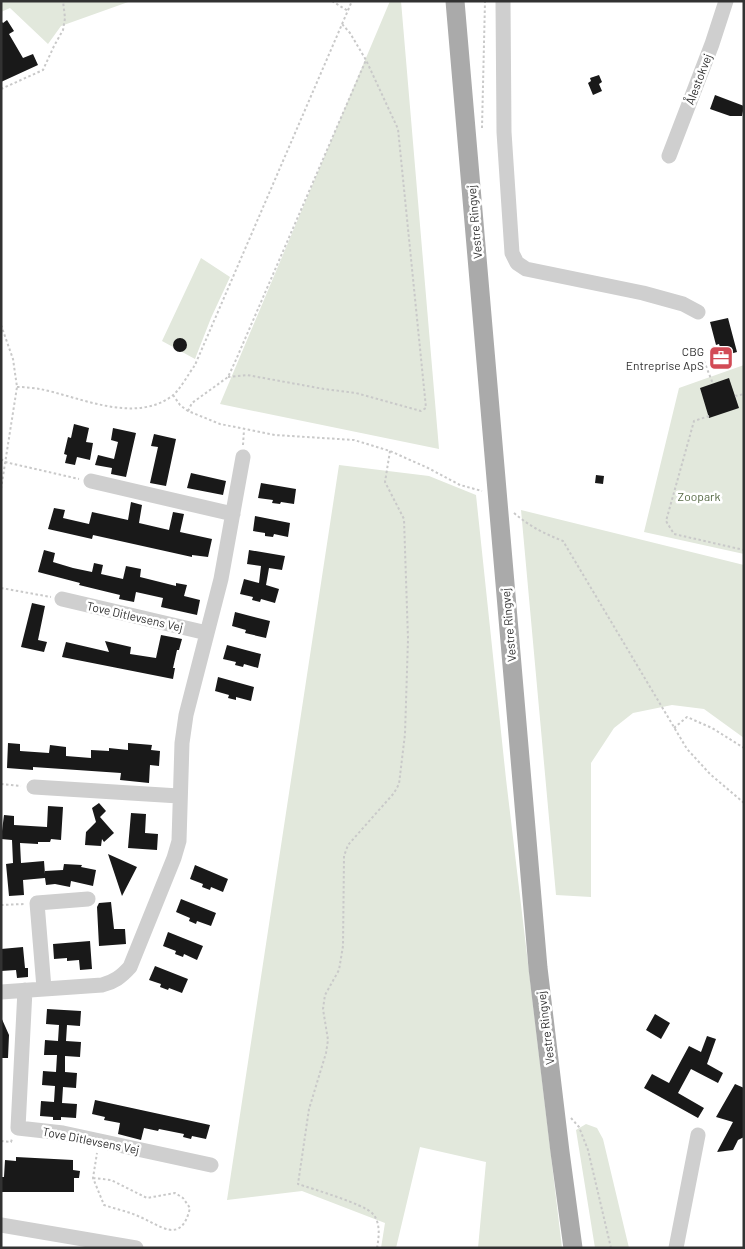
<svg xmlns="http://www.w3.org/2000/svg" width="745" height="1249" viewBox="0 0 745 1249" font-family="Barlow,sans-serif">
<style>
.green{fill:#e2e8dc}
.building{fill:#191919}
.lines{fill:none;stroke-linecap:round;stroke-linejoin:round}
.path{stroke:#c9c9c9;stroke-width:2;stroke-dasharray:2.5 2.5;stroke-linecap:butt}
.minor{stroke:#cfcfcf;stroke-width:15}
.major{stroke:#aaa;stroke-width:19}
.labels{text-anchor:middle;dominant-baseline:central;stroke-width:5;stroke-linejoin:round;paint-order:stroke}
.street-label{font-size:12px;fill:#323232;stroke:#fff}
.poi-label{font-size:12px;fill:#323232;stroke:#fff;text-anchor:end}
.park-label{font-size:12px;fill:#556944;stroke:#fff}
</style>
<rect width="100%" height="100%" fill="#fff"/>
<path class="green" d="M1,1H131L61,26L48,44L10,8L1,12Z
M390,1H401L439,449L220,404Z
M201,258L230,277L211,318L195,359L162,341Z
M744,365V554L644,532L679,388Z
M339,465L429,476L476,495L506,779L562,1248H478L486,1162L420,1147L396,1248H381L385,1223L302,1191L227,1200Z
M521,510L744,565V738L704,709L672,705L633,713L614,728L591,763V897L556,895Z
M586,1124L597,1128L603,1139L629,1248H595L576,1130Z"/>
<path class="building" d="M7,20L14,31L9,34L23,58L33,54L38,65L1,82V21L3,23Z
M599,75L602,82L599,84L602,91L593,95L588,83L591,81L590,78Z
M715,95L744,106L742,116H730L710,109Z
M728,318L737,352L723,356L719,344L716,345L710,322Z
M173 345a7 7 0 1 1 14 0a7 7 0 1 1-14 0Z
M729,378L739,408L709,418L700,388Z
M74,424L89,428L86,442L93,443L90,460L77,457L75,465L65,463L67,455L64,454L68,437L71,438Z
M113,428L136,433L126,477L111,474L112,468L95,465L98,455L114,459L118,442L111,440Z
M154,434L176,439L166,486L150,483L158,447L151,446Z
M191,473L226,481L223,495L187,488Z
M596,475L604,476L603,484L595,483Z
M261,483L296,489L294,504L281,502L280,504L272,503L273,500L258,498Z
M131,502L142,505L139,523L169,530L173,512L184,514L180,532L212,539L208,557L192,555V557L93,535L92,539L48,529L54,508L65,510L63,518L89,524L92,512L128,520Z
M255,516L290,523L288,537L274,534L273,537L265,536V533L253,531Z
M44,550L55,553L53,562L73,568L92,572L94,563L103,565L101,574L123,579L126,566L141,569L140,577L176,586V583L187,585L184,596L200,600L197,615L161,607L163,598L136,592L134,602L119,599L120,595L79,585L80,583L38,572Z
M249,550L285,556L282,570L269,568L266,585L279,589L275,603L261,599L260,602L252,600L253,597L240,594L244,579L259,583L261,566L247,564Z
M32,603L45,606L38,640L47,642L44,652L21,647Z
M235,612L270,621L266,638L245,633L246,630L232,626Z
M161,635L182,639L179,650H177L173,668H175L173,679L62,657L66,642L109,652L105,641L131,647L130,654L156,658Z
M227,645L261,654L258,668L244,664L243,667L235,665L236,662L223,659Z
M218,677L254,687L251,701L236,697V700L228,698L229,695L215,691Z
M8,743L20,744V751L49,753L50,745L66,747V756L91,758V750L109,751V748L128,750V743L152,745L151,750L160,751L159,766L150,765L149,783L120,780L121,773L33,767V770L7,768Z
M99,803L106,811L100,817L114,833L104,842L102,839L101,846L85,845L86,832L96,822L92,808Z
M48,806L63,807L61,840L51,839L50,842H38V844L20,843L21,863L44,861L45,874V871L63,870L64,864L82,865L81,867L96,870L93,886L71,881L70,887L55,884L46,885L45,878L23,880L24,895L9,896L6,864L13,863L12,840L1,839L4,815L14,816V825L47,827Z
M131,813L146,814L145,833L158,834L157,850L128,848Z
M108,854L137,867L122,896Z
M195,865L228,879L223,892L211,887L210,890L202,887L203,884L190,879Z
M181,899L216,913L211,926L197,921L196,924L189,921L190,918L176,912Z
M111,902L114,929H125L126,944L99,946L97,907L99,903Z
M168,932L203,946L197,960L184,954L183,957L175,954L176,951L163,946Z
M90,941L92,969L80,970L79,960L67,961V958L54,959L53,944Z
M23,947L25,968H28V977L17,978L16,970L1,971V949Z
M155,966L188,979L182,993L169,988L168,990L160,987L161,984L149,980Z
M47,1009L81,1011L80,1026L67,1025L66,1041L81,1042L80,1057L65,1056V1072L77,1073L76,1088L63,1087L62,1103L77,1104L76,1118L61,1117V1120H53V1117L40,1116L41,1101L54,1102L55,1086L42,1085L43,1071L56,1072L57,1055H44L45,1040L58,1041L59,1025L46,1024Z
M655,1014L670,1023L661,1039L646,1030Z
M1,1017L9,1035L8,1058H1Z
M707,1036L716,1039L707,1064L723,1073L718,1083L691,1069L678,1093L704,1108L698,1118L644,1088L652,1074L669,1083L689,1046L701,1052Z
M735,1084L744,1088V1137L738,1140L733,1150L717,1152L733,1122L716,1117Z
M95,1100L210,1125L206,1139L192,1136L191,1139L183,1137L184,1134L159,1129L158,1131L144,1128L141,1140L118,1134L120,1123L104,1120L105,1117L92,1114Z
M16,1157L73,1160V1170L80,1171L79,1178H74V1192H1V1177H4L5,1160L16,1161Z"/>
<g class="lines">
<path class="path" d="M332,1L348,11
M1,89L43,70L54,46L63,30L65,18L63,1
M482,128L485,1
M1,325L13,359L17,387L1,489
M704,361L713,384
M228,377L247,375L324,389L356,393L421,411L426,408L398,129L366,60L350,33L342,24
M17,387C25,387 33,388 40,389C80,397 134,424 172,396C180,390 189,373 195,365L352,1
M173,395L180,405L188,411L220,424L275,435L354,440L390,451L428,468L460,485L482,491
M735,396L744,394
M188,411L192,403L228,377L235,362L366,60
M709,416L694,421L666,521L674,534L744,550
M243,445L244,430
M1,459L5,462L79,479
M514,513C529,526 545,534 563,541L687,749L710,774L744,803
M1,588L51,597
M674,728L687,717L712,728L744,748
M1,784L21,786
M1,905L24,904
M571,1118L579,1127L588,1150L611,1248
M1,1141L11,1142L12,1139
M93,1178L111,1180L147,1198L175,1193L183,1198L190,1208C181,1246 160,1225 138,1216C127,1211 115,1209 104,1205L93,1178L97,1153
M377,1248C379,1237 381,1222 372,1213C363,1204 313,1189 298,1184L309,1109L326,1053L328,1040L323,1009L325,995L339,970L343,946L344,856L348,845L394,793L399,784L405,734L408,639L404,519L385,482L390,451"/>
<path class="minor" d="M503,1L504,132L512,253L517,263L526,269L643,293L683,304L698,312
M669,156L712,44L726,1
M91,481L233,514
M62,599L207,633
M34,787L179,796
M44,988L37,903L88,899
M25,990L18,1128L63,1133L211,1165
M1,992L102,985C114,982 121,977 130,967L174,858L179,841L182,743L186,715L221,579L243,457
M1,1225L136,1248
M676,1248L698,1135"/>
<path class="major" d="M455,1L538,968L560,1152L573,1248"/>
</g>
<defs>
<symbol id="office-square" viewBox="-11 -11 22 22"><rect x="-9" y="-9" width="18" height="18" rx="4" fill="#d24b56" stroke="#fff"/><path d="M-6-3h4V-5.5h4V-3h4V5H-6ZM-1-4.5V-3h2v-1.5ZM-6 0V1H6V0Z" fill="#fff"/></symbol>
</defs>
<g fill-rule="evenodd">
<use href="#office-square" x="707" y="344" width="28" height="28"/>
</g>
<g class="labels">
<g class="street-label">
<text transform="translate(698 79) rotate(-69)">Ålestokvej</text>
<text transform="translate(474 222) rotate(-95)">Vestre Ringvej</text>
<text transform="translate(135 616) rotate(13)">Tove Ditlevsens Vej</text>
<text transform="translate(508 625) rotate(-95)">Vestre Ringvej</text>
<text transform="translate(545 1028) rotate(-97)">Vestre Ringvej</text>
<text transform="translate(91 1140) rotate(11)">Tove Ditlevsens Vej</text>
</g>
<g class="poi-label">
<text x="704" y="351">CBG<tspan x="704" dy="14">Entreprise ApS</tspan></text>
</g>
<g class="park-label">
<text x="699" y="496">Zoopark</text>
</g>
</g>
<rect width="745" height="1249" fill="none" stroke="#323232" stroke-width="5"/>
</svg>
